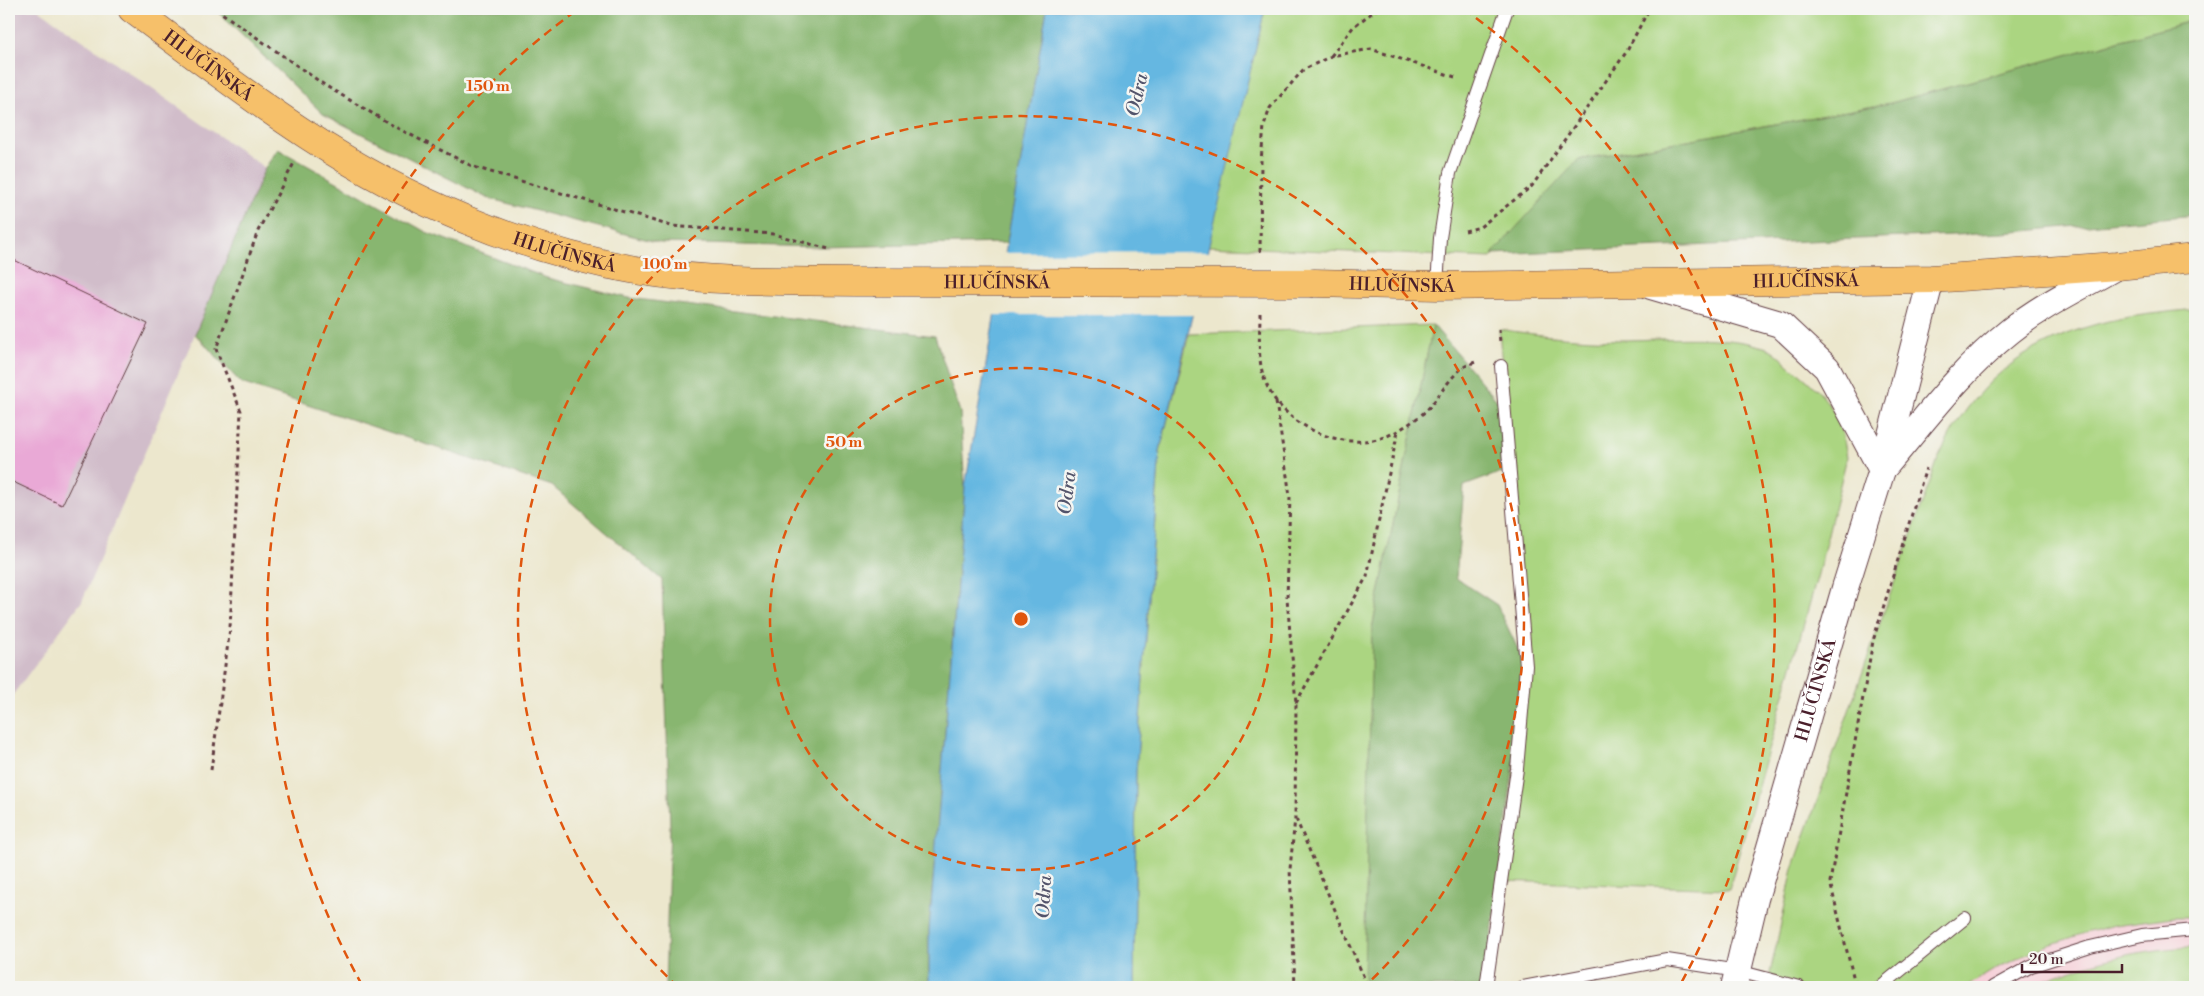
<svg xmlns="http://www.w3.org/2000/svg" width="2204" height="996" viewBox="0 0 2204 996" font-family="'Libre Bodoni',serif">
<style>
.built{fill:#f6cfd8}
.industrial{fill:#d1bdca}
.green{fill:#abd581;stroke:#7a7a56}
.forest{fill:#88b66f;stroke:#696a4d}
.water{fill:#65b7e1;stroke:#586b86}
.pier{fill:#ece7cd}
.building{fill:#e9a9d6}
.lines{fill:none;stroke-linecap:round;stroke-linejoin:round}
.lane-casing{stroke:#623d43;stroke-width:14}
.street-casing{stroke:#623d43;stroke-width:28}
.primary-casing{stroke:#623d43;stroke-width:29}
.path{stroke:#623d43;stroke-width:3;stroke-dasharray:4 4;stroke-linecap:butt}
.lane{stroke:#fff;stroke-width:12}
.street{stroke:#fff;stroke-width:26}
.primary{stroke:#f6c06b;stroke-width:28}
.primary-bridge-casing{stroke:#623d43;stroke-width:29;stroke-linecap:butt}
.primary-bridge{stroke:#f6c06b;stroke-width:28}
.ring{fill:none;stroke:#e0560e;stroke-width:2.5;stroke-dasharray:9 6}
.labels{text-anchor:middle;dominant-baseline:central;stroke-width:5;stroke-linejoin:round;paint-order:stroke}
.street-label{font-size:18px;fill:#4a1f2b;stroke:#f6f6f2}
.water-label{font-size:19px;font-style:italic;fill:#53546b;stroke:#f6f6f2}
.centre{fill:#e0560e;stroke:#f6f6f2;stroke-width:2.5}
.ring-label{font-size:15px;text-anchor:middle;font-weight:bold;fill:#e0560e;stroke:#f6f6f2;stroke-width:5;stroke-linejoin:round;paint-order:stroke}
</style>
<rect width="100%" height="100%" fill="#f6f6f2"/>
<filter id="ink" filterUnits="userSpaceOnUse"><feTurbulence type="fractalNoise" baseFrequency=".02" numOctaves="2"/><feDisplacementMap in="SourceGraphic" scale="10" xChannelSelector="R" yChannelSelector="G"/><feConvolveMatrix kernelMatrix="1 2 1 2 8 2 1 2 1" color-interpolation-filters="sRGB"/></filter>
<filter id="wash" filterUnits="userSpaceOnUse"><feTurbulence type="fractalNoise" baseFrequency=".0096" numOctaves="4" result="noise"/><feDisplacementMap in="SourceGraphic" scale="20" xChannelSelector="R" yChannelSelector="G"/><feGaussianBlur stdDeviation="1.12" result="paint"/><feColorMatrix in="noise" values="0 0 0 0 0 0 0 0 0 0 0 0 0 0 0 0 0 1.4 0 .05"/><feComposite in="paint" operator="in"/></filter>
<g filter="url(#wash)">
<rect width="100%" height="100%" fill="#ece7cd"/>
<path class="built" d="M2173,917H2195V987H1966L1997,968L2043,947L2114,925Z"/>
<path class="industrial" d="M9,9H38L265,168L82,601L9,700Z"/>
<path class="green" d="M1265,9H2195V20L1891,103L1578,160L1491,258L1208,246Z
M2195,309V917H2173L2114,925L2085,933L2043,947L1997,968L1966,987H1767L1793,869L1938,459C1971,386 2021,345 2097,324C2129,315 2163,313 2195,309Z
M1433,325L1372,629L1368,987H1134L1136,772L1160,451L1189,334Z
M1499,329C1540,336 1579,339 1620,340C1666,340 1723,333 1767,348C1776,351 1784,361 1791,367C1826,395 1840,411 1847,457L1818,574L1729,889L1502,881L1526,666Z
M2177,948H2195V987H2029C2076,966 2126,952 2177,948Z"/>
<path class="forest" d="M215,9H1047L1007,243L821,247L660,243L487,198L323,114Z
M2195,20V215L2003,233L1492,254L1578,160L1891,103Z
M278,149L426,232L547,278L629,298L935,336L960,412L965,487L929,930V987H665L670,826L662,580L552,486L241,383L195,334L265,168Z
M1433,325L1505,410L1510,469L1464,486L1456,578L1497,605L1526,666L1485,987H1368L1364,978L1372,629Z"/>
<path class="water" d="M1047,9H1265L1160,451L1136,772L1134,987H929V930L965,487Z"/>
<path class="pier" d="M1210,252L1196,315H992L1003,253Z"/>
<g id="blocks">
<path class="building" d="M12,259L148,324L62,505L9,480V266Z"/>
</g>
</g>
<g filter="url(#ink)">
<use href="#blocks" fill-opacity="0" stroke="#623d43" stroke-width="1"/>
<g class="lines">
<defs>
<path id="lane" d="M1437,286L1440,238L1450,173L1507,9
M1486,987L1517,769L1526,666L1501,366
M1523,987L1667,960L1738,971L1799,987
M1880,987L1965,918
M1993,987L2031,966L2090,947L2142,935L2195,930"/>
<g id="street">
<path d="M1651,286L1780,324L1827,368L1882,470"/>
<path d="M1886,465C1925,419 1962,369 2010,331C2042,305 2081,287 2117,266"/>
<path id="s1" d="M1734,987L1755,899L1845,588L1882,470L1931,279"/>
</g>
<g id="primary">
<path id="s2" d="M132,9C190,52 247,96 307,135C407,201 523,251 641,271C717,283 796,281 873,282"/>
<path id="s3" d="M1314,283L1437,286L1931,279L2117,266L2195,258"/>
</g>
</defs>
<use href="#lane" class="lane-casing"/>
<use href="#street" class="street-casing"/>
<use href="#primary" class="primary-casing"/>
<path class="path" d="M216,9L326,86L397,128L474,167L671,226L773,234L829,249
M1331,56L1354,26L1377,9
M1465,231L1480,227L1532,186L1627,51L1649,9
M1260,252L1261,161L1264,126L1270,108L1303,70L1331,56L1371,49L1458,78
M1260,313C1260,334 1257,358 1264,378C1280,428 1353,459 1399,430C1408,425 1419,417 1427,410C1438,398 1451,375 1464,367C1468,364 1474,363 1478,361
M1499,329L1500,343
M1276,402L1290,496L1287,598L1296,703L1295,818L1290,869L1295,987
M1296,703L1367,576L1398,431
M211,770L230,628L241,411L216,349L258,231L294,163
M1296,819L1368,987
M1855,984L1830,882L1873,641L1926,468"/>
<use href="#lane" class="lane"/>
<use href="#street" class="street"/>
<use href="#primary" class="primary"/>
<defs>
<g id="primary-bridge">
<path id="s4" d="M873,282L1314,283"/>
</g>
</defs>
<use href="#primary-bridge" class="primary-bridge-casing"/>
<use href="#primary-bridge" class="primary-bridge"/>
</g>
</g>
<g class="ring">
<circle cx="1021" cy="619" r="251"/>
<path d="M678 987A503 503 0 1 1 1364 987"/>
<path d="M362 985A754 754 0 0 1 578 9M1464 9A754 754 0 0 1 1680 985"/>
</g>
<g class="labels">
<g class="street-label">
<text stroke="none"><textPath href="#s2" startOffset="95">HLUČÍNSKÁ</textPath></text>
<text stroke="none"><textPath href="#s2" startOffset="500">HLUČÍNSKÁ</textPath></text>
<text stroke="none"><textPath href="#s3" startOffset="492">HLUČÍNSKÁ</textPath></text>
<text stroke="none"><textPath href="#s4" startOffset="124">HLUČÍNSKÁ</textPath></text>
<text stroke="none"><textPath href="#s3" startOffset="88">HLUČÍNSKÁ</textPath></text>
<text stroke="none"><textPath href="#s1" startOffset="308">HLUČÍNSKÁ</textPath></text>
</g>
<g class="water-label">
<text transform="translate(1137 95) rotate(-77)">Odra</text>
<text transform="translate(1067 493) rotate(-83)">Odra</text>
<text transform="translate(1044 897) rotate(-87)">Odra</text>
</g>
</g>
<circle cx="1021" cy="619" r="8" class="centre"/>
<g class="ring-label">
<text x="488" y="91">150 m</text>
<text x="665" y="269">100 m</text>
<text x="844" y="447">50 m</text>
</g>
<rect width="2204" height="996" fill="none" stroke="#f6f6f2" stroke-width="30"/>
<path d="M2022 964v8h100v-8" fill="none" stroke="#4a1f2b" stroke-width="2.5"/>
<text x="2029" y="964" font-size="15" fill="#4a1f2b" stroke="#f6f6f2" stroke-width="4" paint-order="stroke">20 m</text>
</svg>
